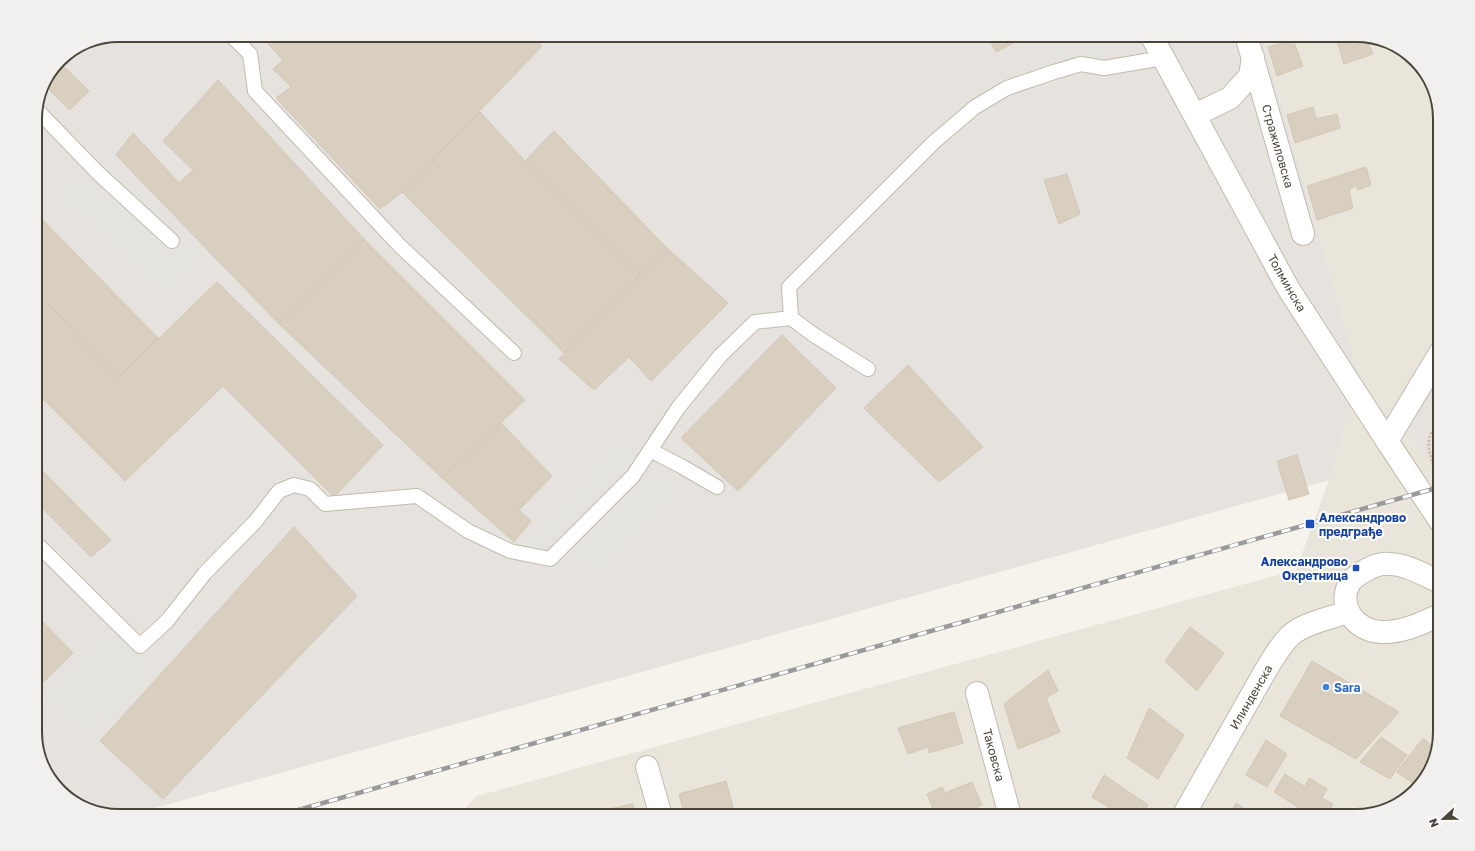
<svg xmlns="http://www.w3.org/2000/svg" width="1475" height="851" viewBox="0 0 1475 851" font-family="'Golos Text',sans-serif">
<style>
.residential{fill:#eae5da}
.industrial{fill:#e6e2dd}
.parking{fill:#e5e3e0}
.building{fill:#d8cfc1;stroke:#d3c7b4}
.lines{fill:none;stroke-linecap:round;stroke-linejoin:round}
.service-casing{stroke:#c2bbae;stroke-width:16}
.minor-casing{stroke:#c2bbae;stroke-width:24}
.tertiary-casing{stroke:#c2bbae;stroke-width:24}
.path{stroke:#c4b79f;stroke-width:2.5;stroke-dasharray:2 2;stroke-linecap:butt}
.service{stroke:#fff;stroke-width:14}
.minor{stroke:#fff;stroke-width:22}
.tertiary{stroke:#fff;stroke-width:22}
.rail-casing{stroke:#9a9a9a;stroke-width:4.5}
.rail{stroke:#fff;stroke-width:3;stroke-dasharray:9;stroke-linecap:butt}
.transit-dot{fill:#1a4fb4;stroke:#fff;stroke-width:1.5}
.shop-dot{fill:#3f7fe0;stroke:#fff;stroke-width:1.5}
.labels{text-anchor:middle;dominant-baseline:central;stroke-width:4;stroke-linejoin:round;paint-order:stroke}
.street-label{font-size:12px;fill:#4b4439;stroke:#fff}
.transit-label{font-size:12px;font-weight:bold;fill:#164399;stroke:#fff;text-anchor:start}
.shop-label{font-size:12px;font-weight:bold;fill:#366cbe;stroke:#fff;text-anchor:start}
.rim{fill:none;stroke:#4b4439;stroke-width:2}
</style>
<rect width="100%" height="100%" fill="#f6f3ec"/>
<path class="residential" d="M1262,35H1356L1398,46L1426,72L1440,113V351L1398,421L1440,478V733L1429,774L1398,805L1357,816H457L477,796L1296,570L1329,480L1360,379Z"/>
<path class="industrial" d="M119,35H1262L1360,379L1329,480L126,816H119L77,805L46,774L35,738V113L41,86L60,59L87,41Z
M1440,352V478L1398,421Z"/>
<path class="parking" d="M1047,35H1131L1137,47L1102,58L1079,53L1060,59Z
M103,148L205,256L162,299L56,195Z
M618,441L687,489L601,575L524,541Z
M107,626L157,670L93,740L40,695Z"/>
<path class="building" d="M260,35H532L542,46L402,192L380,209L276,98L291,87L273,69L283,60Z
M987,35H1016L1019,40L996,52Z
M1335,35H1356L1366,38L1373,54L1344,64Z
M1293,40L1303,66L1277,76L1268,47Z
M58,61L89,91L70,110L43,84Z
M218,80L364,239L278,323L116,155L133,133L179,183L193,170L163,141Z
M1313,107L1316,119L1337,114L1340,128L1295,143L1287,115Z
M480,112L525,161L640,274L564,353L402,192Z
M554,131L666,247L640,274L525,161Z
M1366,167L1371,185L1358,190L1356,186L1349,189L1353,208L1317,220L1307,186Z
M1067,174L1080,214L1059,224L1044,180Z
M35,212L158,338L119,377L35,291Z
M364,239L525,400L442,478L278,323Z
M666,247L728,303L651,381L629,357L594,390L559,359Z
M217,282L383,445L334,497L223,386L125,481L35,391V291L119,377Z
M782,335L836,388L738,491L681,438Z
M908,365L983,447L939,482L864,408Z
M501,423L552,476L519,510L531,521L514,542L442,478Z
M1297,455L1309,494L1289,500L1277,461Z
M35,463L111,540L91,557L35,501Z
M294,527L357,596L163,799L100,741Z
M35,614L73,653L36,689H35Z
M1190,627L1224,653L1197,691L1165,661Z
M1312,661L1399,712L1356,759L1280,716Z
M1048,670L1058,691L1046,698L1060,732L1018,749L1004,704Z
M1149,708L1184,735L1158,779L1127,758Z
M954,712L963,743L929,753L928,747L908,754L898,728Z
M1381,737L1407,755L1390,779L1360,762Z
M1423,738L1436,749L1429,774L1417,786L1397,772Z
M1266,740L1287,754L1267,787L1246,775Z
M1285,774L1305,787L1309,778L1327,789L1322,798L1333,804L1326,816H1312L1274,792Z
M1104,775L1148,805L1141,816H1123L1092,797Z
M726,781L734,811L718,816H685L679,794Z
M972,782L982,805L956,816H951V814L947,816H936L927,794L942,787L945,793Z
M1236,803L1255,816H1229Z
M633,804L636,816H577Z"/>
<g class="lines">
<defs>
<path id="service" d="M231,35L250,54L255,91L399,245L514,353
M36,109L98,173L172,241
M791,318L789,287L934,142L975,107L1007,88L1054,72L1081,64L1104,68L1163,58
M650,450L681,466L717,487
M35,542L140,646L167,621L205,573L255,522L279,491L294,485L310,489L325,504L417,496L468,531L510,551L550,559L633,476L678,408L720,356L755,322L791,318L814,335L868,369"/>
<path id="minor" d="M1151,35L1288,288L1387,441
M1246,35L1303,234
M1195,115L1230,98L1250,76L1253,57
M1440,582C1424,575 1406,564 1389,564C1382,563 1374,566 1368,569C1363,572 1355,576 1351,581C1335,605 1356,632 1382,632C1402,633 1422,623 1440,615
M977,693L1010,816
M647,767L661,816
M1183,816L1267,668C1274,657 1281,644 1291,635C1304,623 1331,618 1348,612"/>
<path id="tertiary" d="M1440,353L1387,441L1440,521"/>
</defs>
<use href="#service" class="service-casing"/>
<use href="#minor" class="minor-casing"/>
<use href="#tertiary" class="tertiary-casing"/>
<path class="path" d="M1434,469C1427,442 1425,442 1440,418
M1435,556L1440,547"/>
<use href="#service" class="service"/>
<use href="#minor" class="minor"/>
<use href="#tertiary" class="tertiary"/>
<defs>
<path id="rail" d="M277,816L1440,487"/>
</defs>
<use href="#rail" class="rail-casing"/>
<use href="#rail" class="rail"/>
</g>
<g class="transit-dot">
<rect x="1305" y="519" width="10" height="10" rx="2"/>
<rect x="1352" y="564" width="8" height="8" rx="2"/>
</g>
<circle class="shop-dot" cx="1326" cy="687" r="4"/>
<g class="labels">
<g class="street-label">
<text transform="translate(1278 146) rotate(74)">Стражиловска</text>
<text transform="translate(1287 283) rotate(60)">Толминска</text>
<text transform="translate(1251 697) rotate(-60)">Илинденска</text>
<text transform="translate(994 755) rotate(75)">Таковска</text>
</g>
<g class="transit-label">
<text x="1319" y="517">Александрово<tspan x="1319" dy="14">предграђе</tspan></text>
<text x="1348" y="561" text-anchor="end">Александрово<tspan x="1348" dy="14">Окретница</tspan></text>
</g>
<g class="shop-label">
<text x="1334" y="687">Sara</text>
</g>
</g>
<path d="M0 0H1475V851H0ZM119 42H1356A77 77 0 0 1 1433 119V732A77 77 0 0 1 1356 809H119A77 77 0 0 1 42 732V119A77 77 0 0 1 119 42Z" fill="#f1f0ef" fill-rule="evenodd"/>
<path class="rim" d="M119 42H1356A77 77 0 0 1 1433 119V732A77 77 0 0 1 1356 809H119A77 77 0 0 1 42 732V119A77 77 0 0 1 119 42Z"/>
<g transform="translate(1443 819) rotate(248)" stroke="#ffffff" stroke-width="3" paint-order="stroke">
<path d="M0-3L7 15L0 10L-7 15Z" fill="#4b4439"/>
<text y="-6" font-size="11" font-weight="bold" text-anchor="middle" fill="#4b4439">N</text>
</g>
</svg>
